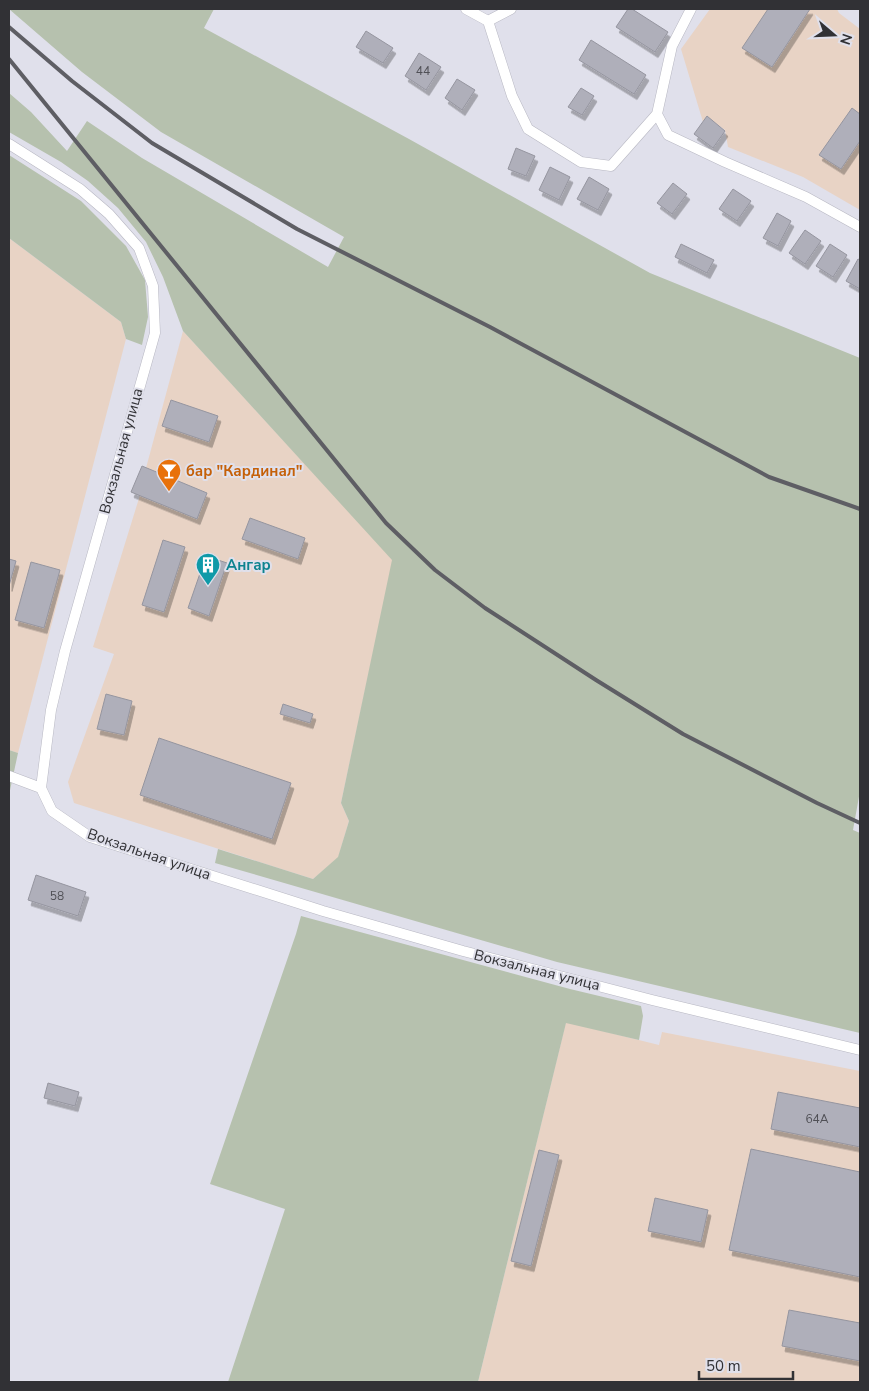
<svg xmlns="http://www.w3.org/2000/svg" width="869" height="1391" viewBox="0 0 869 1391" font-family="'Nunito Sans',sans-serif">
<style>
.industrial{fill:#e8d3c5}
.green{fill:#b6c1ae}
.building{fill:#afafba;stroke:#95959f;filter:url(#shadow)}
.lines{fill:none;stroke-linecap:round;stroke-linejoin:round}
.minor-casing{stroke:#b8b8c3;stroke-width:11}
.minor{stroke:#fff;stroke-width:10}
.rail{stroke:#5e5e64;stroke-width:4}
.labels{text-anchor:middle;dominant-baseline:central;stroke-width:4;stroke-linejoin:round;paint-order:stroke}
.number-label{font-size:12px;fill:#505056}
.street-label{font-size:15px;fill:#313135;stroke:#e0e0eb}
.food-label{font-size:15px;font-weight:bold;fill:#c56008;stroke:#e0e0eb;text-anchor:start}
.culture-label{font-size:15px;font-weight:bold;fill:#0d838f;stroke:#e0e0eb;text-anchor:start}
</style>
<defs>
<filter id="shadow"><feDropShadow dx="3" dy="5.5" stdDeviation="0" flood-color="#0004"/></filter>
</defs>
<rect width="100%" height="100%" fill="#e0e0eb"/>
<path class="industrial" d="M710,9H837L839,13L860,29V210L803,177L728,147L725,130L707,117L703,122L681,49Z
M9,238L121,322L126,339L18,753L9,750Z
M183,331L393,560L341,803L349,821L338,858L313,879L74,803L68,782L114,654L93,647L140,495L197,519L207,493L146,468Z
M566,1022L659,1045L662,1032L860,1071V1382H478Z"/>
<path class="green" d="M9,9H214L204,28L409,139L650,273L860,358V791L853,830L860,833V1033L557,962L215,863L218,849L313,879L338,857L349,821L341,803L392,560L183,331L163,277L146,242L118,208L88,181L61,162L9,132V93L31,112L67,151L87,121L142,158L328,267L344,237L161,132L82,72Z
M9,155L81,201L126,246L145,280L148,317L142,345L126,339L121,322L9,238Z
M9,750L18,753L9,795Z
M301,916L570,989L641,1006L643,1016L639,1040L566,1023L478,1382H228L285,1209L210,1184L296,934Z"/>
<path class="building" d="M628,9H632L668,32L655,52L616,27Z
M768,9H810L772,67L742,48Z
M366,31L393,48L383,63L356,47Z
M591,40L646,75L634,94L579,60Z
M419,53L441,67L426,90L405,76Z
M457,79L475,90L462,110L445,98Z
M581,88L594,96L582,115L568,107Z
M852,108L860,114V141L841,169L819,155Z
M707,116L725,131L713,148L694,134Z
M516,148L535,156L526,176L508,169Z
M550,167L570,177L559,200L539,190Z
M589,177L609,189L598,210L577,199Z
M673,183L687,194L672,214L657,203Z
M733,189L751,201L737,221L719,209Z
M777,213L791,221L778,246L763,238Z
M805,230L821,241L805,264L789,253Z
M681,244L714,260L707,273L675,257Z
M830,244L847,255L833,277L816,266Z
M858,259L860,260V289L846,281Z
M171,400L218,416L209,442L162,426Z
M142,466L207,493L197,519L131,492Z
M250,518L305,538L298,559L242,539Z
M163,540L185,547L164,612L142,605Z
M206,556L227,563L209,616L188,608Z
M9,559L16,561L9,586Z
M31,562L60,570L44,628L15,620Z
M106,694L132,701L124,735L97,729Z
M283,704L313,714L310,723L280,714Z
M159,738L291,783L272,839L140,795Z
M36,875L86,892L78,916L28,900Z
M48,1083L79,1092L75,1106L44,1098Z
M778,1092L860,1108V1147L771,1129Z
M751,1149L860,1172V1277L729,1250Z
M539,1150L559,1155L531,1266L511,1261Z
M655,1198L708,1210L701,1242L648,1231Z
M789,1310L860,1323V1361L782,1346Z"/>
<g class="lines">
<defs>
<path id="minor" d="M466,9L488,21L511,9
M691,9L672,46L657,114L668,135L725,162L806,197L860,227
M488,21L512,96L528,129L581,162L611,166L657,114
M9,144L80,189L109,214L139,248L153,286L155,333L65,651L51,710L41,788L52,811L90,837L323,911L463,951L652,1000L860,1050
M9,776L41,788"/>
</defs>
<use href="#minor" class="minor-casing"/>
<use href="#minor" class="minor"/>
<path class="rail" d="M9,27L72,81L152,143L297,229L490,327L769,477L860,509
M9,59L386,523L435,570L485,608L596,680L683,734L817,803L860,823"/>
</g>
<defs>
<symbol id="bar-pin" viewBox="-11 -11 22 30"><path d="M0 17L-7.5 6A9.5 9.5 0 1 1 7.5 6Z" fill="#e8710a" stroke="#e0e0eb"/><path d="M-6-5H6L.8 .8V4.5H3.5V6h-7V4.5H-.8V.8Z" fill="#fff"/></symbol>
<symbol id="building-pin" viewBox="-11 -11 22 30"><path d="M0 17L-7.5 6A9.5 9.5 0 1 1 7.5 6Z" fill="#0f9aa8" stroke="#e0e0eb"/><path d="M-4-6H4V6H1V3H-1V6H-4ZM-2.5-4.3h1.7v1.8h-1.7ZM.8-4.3h1.7v1.8H.8ZM-2.5-1h1.7V.8h-1.7ZM.8-1h1.7V.8H.8Z" fill="#fff"/></symbol>
</defs>
<g fill-rule="evenodd">
<use href="#bar-pin" x="155" y="457" width="28" height="38"/>
<use href="#building-pin" x="194" y="551" width="28" height="38"/>
</g>
<g class="labels">
<g class="number-label">
<text x="423" y="71">44</text>
<text x="57" y="896">58</text>
<text x="817" y="1119">64А</text>
</g>
<g class="street-label">
<text transform="translate(121 451) rotate(-75)">Вокзальная улица</text>
<text transform="translate(149 854) rotate(19)">Вокзальная улица</text>
<text transform="translate(537 970) rotate(14)">Вокзальная улица</text>
</g>
<g class="food-label">
<text x="186" y="471">бар "Кардинал"</text>
</g>
<g class="culture-label">
<text x="226" y="565">Ангар</text>
</g>
</g>
<rect width="869" height="1391" fill="none" stroke="#313135" stroke-width="20"/>
<g transform="translate(834 35) rotate(109)" stroke="#e0e0eb" stroke-width="4" paint-order="stroke">
<path d="M0-4L9 19L0 12L-9 19Z" fill="#313135"/>
<text y="-8" font-size="14" font-weight="bold" text-anchor="middle" fill="#313135">N</text>
</g>
<path d="M699 1371v8h94v-8" fill="none" stroke="#313135" stroke-width="2.5"/>
<text x="706" y="1371" font-size="15" fill="#313135" stroke="#e0e0eb" stroke-width="4" paint-order="stroke">50 m</text>
</svg>
